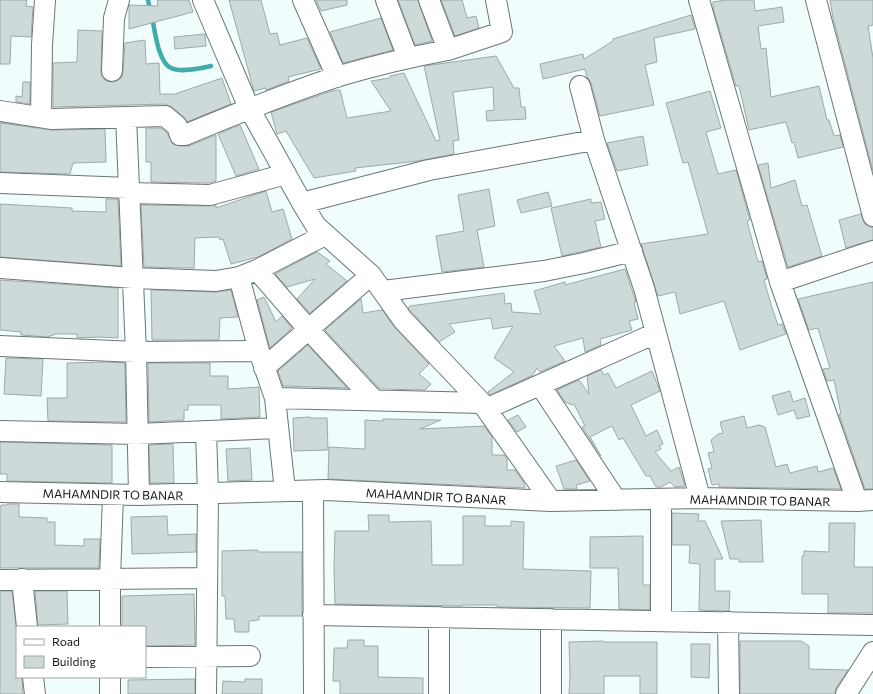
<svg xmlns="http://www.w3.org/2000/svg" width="873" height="694" viewBox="0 0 873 694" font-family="Commissioner,sans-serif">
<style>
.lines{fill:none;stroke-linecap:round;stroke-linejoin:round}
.stream{stroke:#40adaa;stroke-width:4.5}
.building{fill:#cedad9;stroke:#9ea9a9}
.minor-casing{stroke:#6b7675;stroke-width:22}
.minor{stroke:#fff;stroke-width:20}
.labels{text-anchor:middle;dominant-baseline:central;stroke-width:3;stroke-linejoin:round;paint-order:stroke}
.street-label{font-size:12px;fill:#141818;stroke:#fff}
</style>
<rect width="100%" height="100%" fill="#f1fdfc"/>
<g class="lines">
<path class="stream" d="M148,0L150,10
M152,17C155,31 158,62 171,68C181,73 201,68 211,66"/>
</g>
<path class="building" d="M0,0H27L26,6L33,7L31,37L11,36L10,64H0Z
M157,0H189L193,12L129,29V5L158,6Z
M229,0H261L270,34L277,33L280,45L307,38L321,69L288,77L289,81L266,90L265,88L254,91Z
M316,0H347V5L321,11Z
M398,0H418L432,41L415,45Z
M441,0H462L467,18L476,16L479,28L455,36Z
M726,0H754L755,11L782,7L784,22L758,26L761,49L766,48L771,97L819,86L827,120H829L834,136L840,135L843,147L798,158L794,142L792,143L786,122L749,130L739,86H736L713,8V2Z
M830,0H873V25L868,26L873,58V171L833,18Z
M691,15L695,29L654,38L657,62L645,65L654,105L600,116L591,83L587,77L585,69L543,79L540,64L583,54L584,59L613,41V39Z
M381,18L393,50L343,63L330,32Z
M78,30L102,31L101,71L102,77L106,81L112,82L117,81L122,77L123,71L125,43L145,40L146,64L159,63L160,94H175L222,78L231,104L187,122L184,117L172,107L165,104L53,107V63L77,62Z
M205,34L206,46L175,49L174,37Z
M496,56L514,88H519L521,107H525L526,119L487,121L486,111L494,110L493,87L453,92L459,140L453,141L454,154L418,161L355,168L356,171L314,178L286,131L277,134L271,112L332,91L340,90L347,118L391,111L371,81L390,78V76L404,73L436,141L440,140L424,66Z
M23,82H30V104L16,102V96L22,97Z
M710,91L721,128L706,132L718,174L736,170L750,220L747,221L758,262L762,261L767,279L764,280L772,308L778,325L782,324L786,334L740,350L724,301L680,314L675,292L658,296L641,244L708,234L688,162L683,163L666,103Z
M0,123L52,130L105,129L106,162L73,163L70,174L0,172Z
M240,125L259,169L236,176L218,134Z
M146,128H161L167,133L173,144L180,146H189L216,135V181L209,183L151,182V162H146Z
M643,136L648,165L617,171L607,143Z
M768,163L771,188L795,180L802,206L807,205L822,256L788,267L758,165Z
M489,189L495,226L477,230L484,267L442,272L436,236L464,231L458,195Z
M266,191L272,212L283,209L292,239L258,257L231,264L223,239L220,240L219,237L195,238L194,268L144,267L141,205L210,206L216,205V208Z
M548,192L552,206L521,213L517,200Z
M106,199H118L121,266L0,257V204L72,208V211L106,212Z
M591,199V203L601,202L605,219L595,221L601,247L562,256L551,208Z
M861,214L865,224L870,227H873V240L846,248L839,220Z
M317,252L330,261L326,264L347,281L310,313L297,299L315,279L287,287L275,274Z
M625,269L636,302H634L638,319L629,321L632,330L600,339L601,345L585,352L583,338L554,346L565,361L540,372L537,368L533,375L490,395L488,392L514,372L494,358L513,326L493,329L491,318L449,324L455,332L439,342L408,308L410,306L504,293L505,304L511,303L512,312L541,314L534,291L565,282V285Z
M0,280L118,288V338L99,337L77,338V334H56L47,337L21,335V332L0,330Z
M873,282V489H865L840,417L839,414H841L834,380L827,381L823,369L830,368L818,328L809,330L798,299Z
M151,290L216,292L231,290L238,317L220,318L219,340H152Z
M264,297L276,322L282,316L292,328L270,348L257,300Z
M361,299L363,313L382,310L395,328L429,364L419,374L431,384L425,390L380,389L325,330Z
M308,345L347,388L283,386L278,371Z
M6,358L43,359L41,396L4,394Z
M108,362L125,363L126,422L48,421L47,398H67V363Z
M148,363H210V376H228V389L259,387L260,417L221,419V405H188V410H184V420L149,422Z
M601,370L604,375L608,373L616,388L652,371L660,391L631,405L646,436L657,430L663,444L659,446L661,449L655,452L671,471L679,467L685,486L675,487L670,482L661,487H656L650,476H646L623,438L619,440L612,426L590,437L601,456L582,427L585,426L574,404L572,405L565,402L557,390L579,380L589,394L587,376Z
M790,391L793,402L805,398L810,416L797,419L794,410L778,415L772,396Z
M518,415L526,427L517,432L508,420Z
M744,416L747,428L759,425L765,427L776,467L787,464L790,473L817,466L818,472L833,468L841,489L719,487V484L712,485L708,469L712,468L708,453L714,452L711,440L718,434L723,433L720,422Z
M310,417V418H327L328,450L294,451L293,418Z
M383,419L441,420L420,429L484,426L492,437V455H504L507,459V470H515L524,483L525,488L328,479L329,447L365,449V420L383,421Z
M0,442L112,445V483L7,481V474H0Z
M173,444L174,483H150L149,445Z
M250,448L252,480L228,481L226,449Z
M576,460L590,481L576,485L577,489H564L556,466Z
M7,504H19V517L47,518V522H55V545L84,546V539H100L99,568H0V509L1,505H7Z
M672,513L699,514L698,521H705L723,559H715V591H730L729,611L699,610L700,564L689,563L690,545H672Z
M368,515H389V522L431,521L432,565H463V516H485V526H511V521L524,522L523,569L591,571L590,608L497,607V605H462V606L335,604L334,568L335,531H369Z
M167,516L168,535L196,534V552L132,554L131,517Z
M761,520L763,562H739V559H730L721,521Z
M829,523H855L854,567H873V613H828V594H802V556H804V551L829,552Z
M643,536V585H650V610L619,609L618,568H590V537Z
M258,550V552H302V616H259V620L249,621V632H235L234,619H226L225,596H222V551Z
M0,591H12L17,632V677H22L23,694H0Z
M35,591H67L68,624L38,625Z
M194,594L195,645L145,646V627H122V596Z
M348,640H364V646H378V677L423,678V694H340V681H333L334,648H347Z
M603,641V642H657V694H640V676H604V694H569L570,675L569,642Z
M740,641H801L809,646V669L848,670L836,688L835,694H740Z
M691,644H710L709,678L691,677Z
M195,679V694H128V680Z
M245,679H262V694H222L223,681L245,682Z"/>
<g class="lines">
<defs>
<path id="minor" d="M203,0L249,108L302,203L429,170L594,140L644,288L700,498
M303,0L337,77
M386,0L408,58
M699,0L780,282
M816,0L873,216
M448,50L502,32L496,0
M112,71L114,18L119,0
M580,86L594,140
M0,111L52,119L165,116L177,126L180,135H185C235,114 285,94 336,77C373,66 410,57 448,50L429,0
M41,117L42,45L45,0
M126,117L136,352L139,495
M0,183L129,188
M130,193L210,195L286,174
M302,203L316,226L371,275L403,320L482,403L551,501
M0,268L133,278L216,281L239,277L257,270L325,235
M257,270L309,330L374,400
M239,277L259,351L275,398L285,491
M383,291L544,271L584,263L632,251
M0,346L136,352L259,351
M264,368L371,275
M540,385L616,500
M275,398L482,403
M486,409L656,333
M0,431L137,434L278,428
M313,491L314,694
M0,492L139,495L326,490L551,501L700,498L857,501L873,500
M661,499V621
M857,501L780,282L873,251
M22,579L27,627
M0,580L207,578
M313,615L873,625
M439,617V694
M551,619V694
M728,622L729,694
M110,627V579L113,495
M145,657L250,656
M33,677L35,694
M110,677V694
M206,694L208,494L206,431
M846,694L873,652"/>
</defs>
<use href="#minor" class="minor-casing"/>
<use href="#minor" class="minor"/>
</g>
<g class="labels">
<g class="street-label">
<text transform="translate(113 494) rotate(1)">MAHAMNDIR TO BANAR</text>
<text transform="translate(436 496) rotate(3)">MAHAMNDIR TO BANAR</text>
<text transform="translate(760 500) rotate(1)">MAHAMNDIR TO BANAR</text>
</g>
</g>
<rect x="16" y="626" width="130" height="52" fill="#ffffff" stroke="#a1a3a3"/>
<rect x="24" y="639" width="20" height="6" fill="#ffffff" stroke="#a1a3a3"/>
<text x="52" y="646" font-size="12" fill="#141818">Road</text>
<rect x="24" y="656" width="20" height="12" fill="#cedad9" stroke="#a1a3a3"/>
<text x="52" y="666" font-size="12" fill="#141818">Building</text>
</svg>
